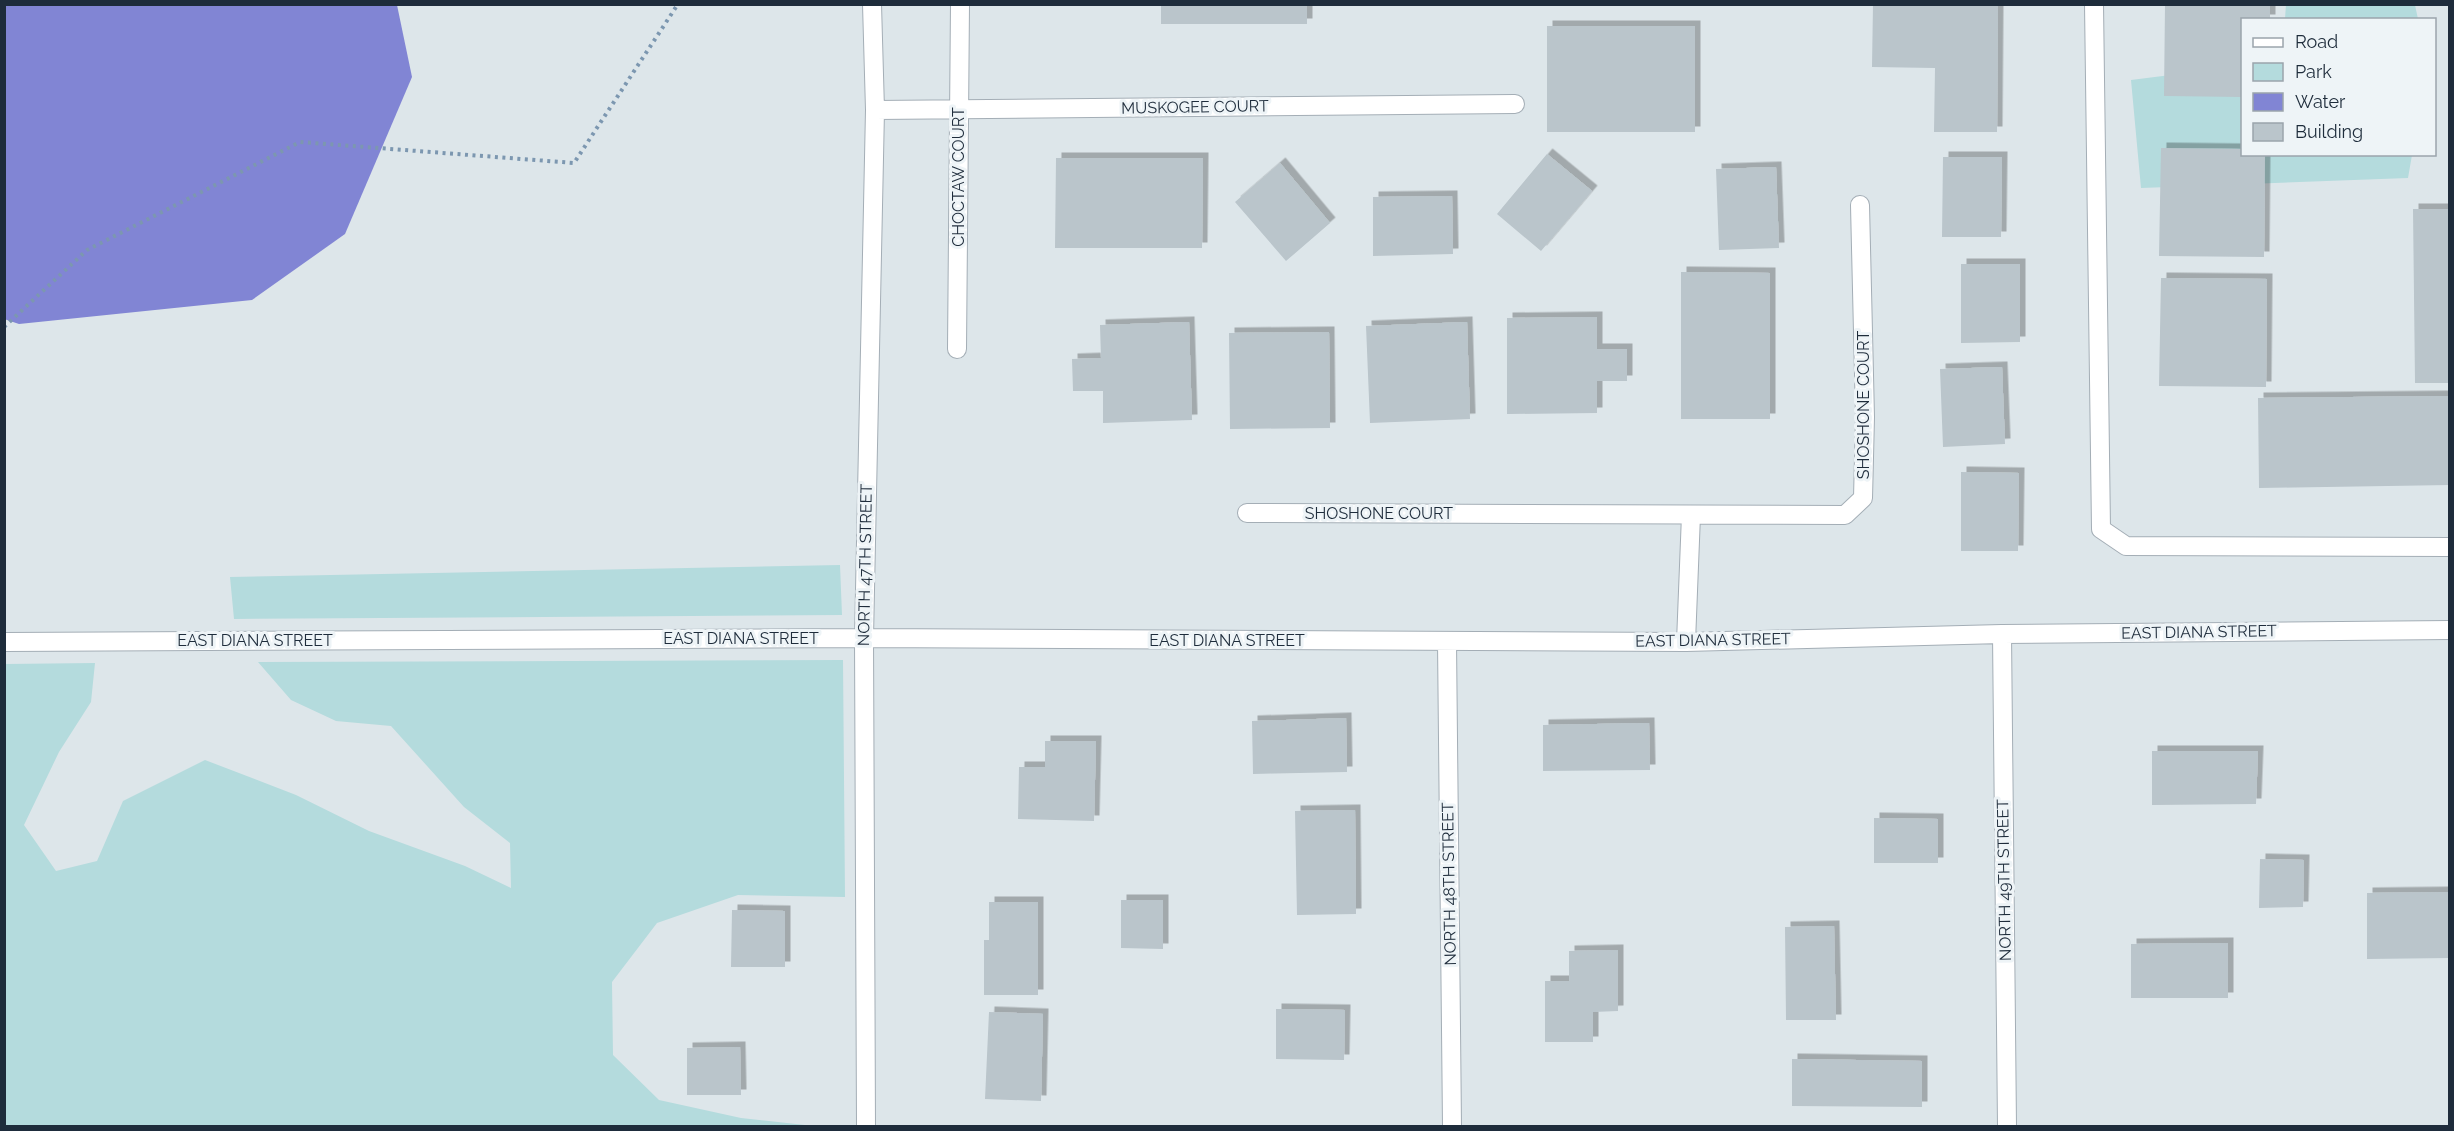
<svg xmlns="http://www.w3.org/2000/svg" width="2454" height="1131" viewBox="0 0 2454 1131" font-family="Raleway,sans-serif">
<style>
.green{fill:#b4dbdd}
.water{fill:#8185d4}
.building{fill:#bac5cb;filter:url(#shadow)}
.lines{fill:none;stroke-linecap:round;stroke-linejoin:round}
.minor-casing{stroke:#a4aeb6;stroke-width:20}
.path{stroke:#7c97b0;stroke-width:4;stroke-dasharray:3 4.5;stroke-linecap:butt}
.minor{stroke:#fff;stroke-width:18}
.labels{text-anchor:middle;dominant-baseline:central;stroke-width:6;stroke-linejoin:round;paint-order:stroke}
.street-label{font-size:16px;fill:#1e2c3b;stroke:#eef4f7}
</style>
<defs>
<filter id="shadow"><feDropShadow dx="5.5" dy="-5.5" stdDeviation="0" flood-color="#0004"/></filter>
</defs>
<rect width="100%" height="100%" fill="#dde6ea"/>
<path class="green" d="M2286,4L2415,5L2418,19H2285Z
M2242,66V154L2412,155L2408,178L2141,188L2131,80Z
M840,565L842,615L234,619L230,577Z
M843,660L845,897L738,895L657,923L612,982L613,1055L659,1100L741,1118L814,1126H5V664L95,663L91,702L59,752L24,825L56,871L97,861L123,801L205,760L296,795L369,831L465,866L511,888L510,843L464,807L391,726L336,721L291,700L258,662Z"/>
<path class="water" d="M5,4L397,5L412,77L345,234L252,300L19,324L4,319Z"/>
<path class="building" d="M1161,4H1307V24H1161Z
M1873,4L1998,5L1997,132H1934L1935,68L1872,67Z
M2165,4H2270V20H2242V97L2164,96Z
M1547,26H1695V132H1547Z
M2161,148L2242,149V154H2265L2264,257L2159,256Z
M1547,154L1592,191L1541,251L1497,214Z
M1943,157H2002L2001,237H1942Z
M1056,158H1203L1202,248H1055Z
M1280,163L1330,223L1286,261L1235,202Z
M1776,167L1779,248L1719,250L1716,169Z
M1452,196L1453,254L1373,256V197Z
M2413,209H2450V383H2415Z
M1961,264H2020V342L1961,343Z
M1681,272L1770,273V419H1681Z
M2161,278L2267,279L2266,387L2159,386Z
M1597,317V349H1627V381H1597V413L1507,414V318Z
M1189,322L1192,420L1103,423V391H1073L1072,359L1101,358L1100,325Z
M1467,322L1470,419L1370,423L1366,326Z
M1329,332L1330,428L1230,429L1229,333Z
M2002,367L2005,444L1943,447L1940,369Z
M2450,396V485L2259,488L2258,398Z
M1961,472L2019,473L2018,551H1961Z
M1346,718L1347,772L1253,774L1252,721Z
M1649,723L1650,770L1543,771V725Z
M1045,741H1096L1094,821L1018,819L1019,767H1045Z
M2152,751H2258L2256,804L2152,805Z
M1355,810L1356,914L1297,915L1295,811Z
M1874,818L1938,819V863H1874Z
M2260,859L2304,860L2303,907L2259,908Z
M2450,892V958L2367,959V893Z
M1121,900H1163V949L1121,948Z
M989,902H1038V995H984V940H989Z
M732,910L785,911V967H731Z
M1834,926L1836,1020H1786L1785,927Z
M2228,943V998H2131V944Z
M1618,950V1011L1593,1012V1042H1545V981H1569V951Z
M1276,1009L1345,1010L1344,1060L1276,1059Z
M989,1012L1043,1014L1041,1101L985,1099Z
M740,1047L741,1095H687V1048Z
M1792,1059L1922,1061V1107L1792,1106Z"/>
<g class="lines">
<defs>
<path id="minor" d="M2094,4L2101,529L2126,546L2450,547
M875,110L1515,104
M957,349L960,4
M1247,513L1845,515L1863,498L1865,417L1860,205
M2002,634L2007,1126
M4,642L864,638L1686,642L2002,634L2450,630
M1447,642L1452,1126
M1686,642L1691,515
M866,1126L864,638L875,110L872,4"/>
</defs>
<use href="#minor" class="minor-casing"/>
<path class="path" d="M4,327L87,250L300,142L574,163L678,4"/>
<use href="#minor" class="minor"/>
</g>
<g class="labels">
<g class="street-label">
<text transform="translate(1195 107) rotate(-1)">MUSKOGEE COURT</text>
<text transform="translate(958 177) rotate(-90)">CHOCTAW COURT</text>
<text transform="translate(1863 405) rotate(-90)">SHOSHONE COURT</text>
<text x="1379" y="513">SHOSHONE COURT</text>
<text transform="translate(865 565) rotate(-89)">NORTH 47TH STREET</text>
<text transform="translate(2199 632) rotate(-1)">EAST DIANA STREET</text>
<text x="741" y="638">EAST DIANA STREET</text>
<text x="255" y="640">EAST DIANA STREET</text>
<text x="1227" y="640">EAST DIANA STREET</text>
<text transform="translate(1713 640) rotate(-1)">EAST DIANA STREET</text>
<text transform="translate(2004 880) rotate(-91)">NORTH 49TH STREET</text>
<text transform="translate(1449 884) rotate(-91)">NORTH 48TH STREET</text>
</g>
</g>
<rect width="2454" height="1131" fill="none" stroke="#1e2c3b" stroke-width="12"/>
<rect x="2241" y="18" width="195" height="138" fill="#eef4f7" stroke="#9ba4ac" stroke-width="1.5"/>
<rect x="2253" y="38" width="30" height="9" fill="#ffffff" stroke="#9ba4ac" stroke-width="1.5"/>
<text x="2295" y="48" font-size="18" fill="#1e2c3b">Road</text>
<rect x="2253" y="63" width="30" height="18" fill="#b4dbdd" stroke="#9ba4ac" stroke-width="1.5"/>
<text x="2295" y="78" font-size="18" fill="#1e2c3b">Park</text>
<rect x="2253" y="93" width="30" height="18" fill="#8185d4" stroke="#9ba4ac" stroke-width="1.5"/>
<text x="2295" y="108" font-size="18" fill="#1e2c3b">Water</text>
<rect x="2253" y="123" width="30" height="18" fill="#bac5cb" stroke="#9ba4ac" stroke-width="1.5"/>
<text x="2295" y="138" font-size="18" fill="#1e2c3b">Building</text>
</svg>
